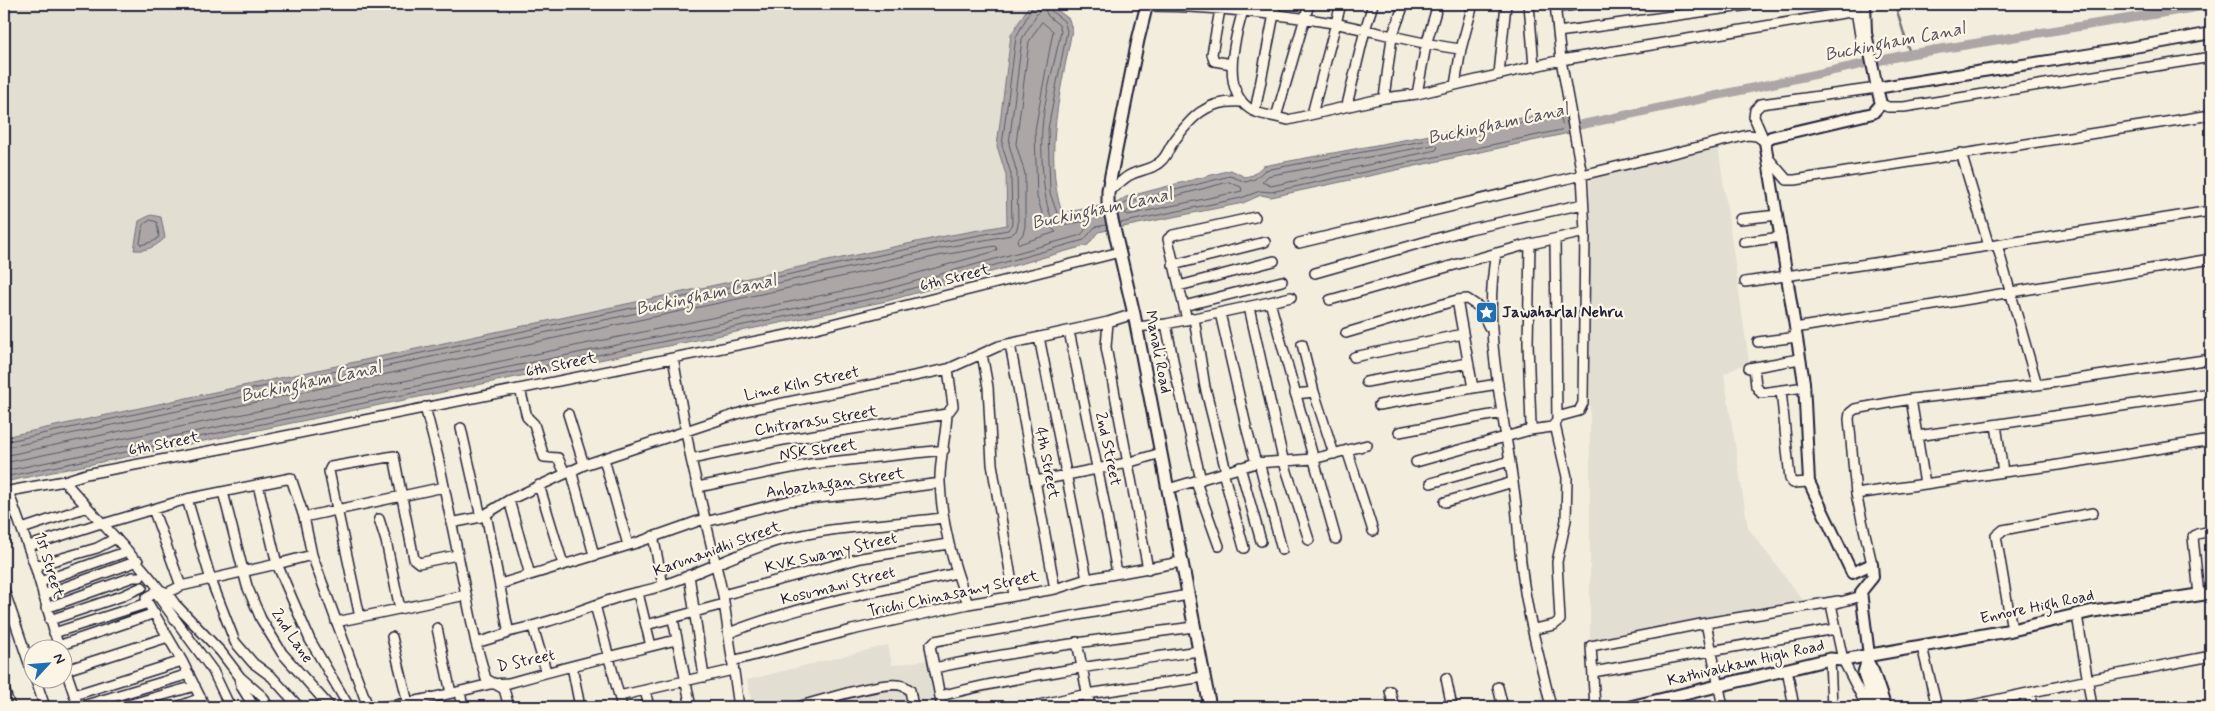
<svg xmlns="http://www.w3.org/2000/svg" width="2215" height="711" viewBox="0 0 2215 711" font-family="Mynerve,sans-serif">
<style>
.built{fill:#e3ded2}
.water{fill:#aca7a6;stroke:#75727b}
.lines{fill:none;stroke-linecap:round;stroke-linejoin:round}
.shore{stroke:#595766;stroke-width:1}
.stream{stroke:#75727b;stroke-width:2.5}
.canal{stroke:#aca7a6;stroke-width:9}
.minor-casing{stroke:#22223b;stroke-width:12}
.tertiary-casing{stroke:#22223b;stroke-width:14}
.secondary-casing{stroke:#22223b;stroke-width:15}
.minor{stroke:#fcf5e5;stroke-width:9}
.tertiary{stroke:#fcf5e5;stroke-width:10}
.secondary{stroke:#fcf5e5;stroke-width:11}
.labels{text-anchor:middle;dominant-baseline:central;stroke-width:4.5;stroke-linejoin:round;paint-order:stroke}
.street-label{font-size:16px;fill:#22223b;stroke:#fcf5e5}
.poi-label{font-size:16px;font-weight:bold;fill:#22223b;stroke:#fcf5e5;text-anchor:start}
.water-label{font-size:18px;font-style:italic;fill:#525160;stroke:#fcf5e5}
</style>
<rect width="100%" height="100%" fill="#f3edde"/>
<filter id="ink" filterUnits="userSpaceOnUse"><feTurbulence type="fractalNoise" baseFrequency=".02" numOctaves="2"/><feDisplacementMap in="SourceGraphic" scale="10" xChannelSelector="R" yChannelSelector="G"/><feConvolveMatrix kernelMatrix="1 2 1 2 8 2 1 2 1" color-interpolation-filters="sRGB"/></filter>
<g filter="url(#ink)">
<path class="built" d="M4,4H1030L1011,35L997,146L1006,175L1007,225L940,237L4,437Z
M1718,145L1749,362L1724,374L1748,528L1806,604L1590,641V178Z
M888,645L892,665L927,660L937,707H753L747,680Z"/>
<path class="water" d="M1030,4H1057L1055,8L1069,19L1072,30C1061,90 1043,153 1062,213L1117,203L1126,197L1231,170L1245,177L1253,175L1263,166L1565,110L1569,133L1271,197L1261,195L1243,203L1098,232L1088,245L887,301L4,482V437L940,237L1007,225L1006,175L997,146L1011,35Z
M151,215L161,217L165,238C155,247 147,251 134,250L139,221Z"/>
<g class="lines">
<path class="shore" d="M1051,4V11L1064,21L1067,31L1048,129L1050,193L1057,213L1060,217L1103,211
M1042,22L1053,31L1035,130L1037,197L1045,222L1056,232L1019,244L1017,241L1023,234L1025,226V174L1016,144L1029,42Z
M1435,145L1438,147L1436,150L1271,186L1262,182L1268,176Z
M1229,182L1241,187L1242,191L1128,215L1125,213L1131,208Z
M1116,208L1128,202L1230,176L1246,182L1255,179L1265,170L1559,116L1561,118L1563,128L1561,130L1271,192L1260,191L1241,198L1120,223
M151,220L157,222L159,237L154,241L141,245L140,243L143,225Z
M4,442L941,242L1008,230L1012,224L1011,174L1002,145L1016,37L1034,4
M4,448L942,248L1011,235L1016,231L1018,225L1017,173L1009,144L1022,39L1041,7L1044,8L1048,16L1059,25L1061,31C1055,62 1044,98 1042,129C1041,145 1042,212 1055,222C1064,228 1079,220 1089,222V225L1081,235L884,290L4,471
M4,456L943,255L995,246L997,248L996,251L882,283L4,463
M4,477L885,296L1084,240L1095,227L1106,225"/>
<path class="stream" d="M1895,4L1910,54"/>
<path class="canal" d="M1566,128L1910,54L2211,5"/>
<defs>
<path id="minor" d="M1221,4L1212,54L1214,61L1232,64
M1245,4C1236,33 1219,89 1250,109C1256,114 1268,115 1276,117
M1309,4L1276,117L1288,120L1384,98L1417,94L1561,60L1856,11
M1529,4L1534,67
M1855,4L1862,48
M1147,6C1210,6 1271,13 1333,23C1376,31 1417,44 1461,49
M1555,8L1581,4
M1558,32L1757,4
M1499,74L1506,4
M1455,85L1461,49L1473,4
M1417,94L1426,45L1438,4
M1384,98L1392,37L1404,4
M1881,104L1888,107H1904L2211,57
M1347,105L1365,30L1373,4
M1255,111L1276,4
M1312,114L1341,4
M1764,140L1754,117L1755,110L1761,104L1877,88
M1961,153L1989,246L1997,245L2037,385L2211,359
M1769,159L1787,180H1795L2211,115
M1108,190C1117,187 1122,179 1130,175C1141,169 1153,170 1162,160C1166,156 1169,149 1172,144C1191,117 1206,100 1241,102
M1740,219L1778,215
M1744,242L1781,237
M1299,243L1582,175L1561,60L1555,4
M1997,245L2211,211
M1496,253C1482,330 1503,407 1513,483C1518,512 1518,541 1522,570C1527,616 1541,662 1551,707
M1173,265L1265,242
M1315,273L1470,229L1583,204
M1745,282L1989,246
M1179,286L1274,261
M1330,300L1522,246L1585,232
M1457,300L1473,388L1498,384
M1270,302L1291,297
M1184,306L1282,281
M1249,307L1283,459L1309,540
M1220,313L1247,430L1256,463
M1194,318L1205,387L1226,471
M1187,320L1168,239L1173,235L1255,217
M1108,322L1106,347L1148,569
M1166,324L1177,380L1201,480
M1136,327L1166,324L1270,302L1336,539
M1795,328L2211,259
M1069,331L1106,511L1117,573
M1346,333L1457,300L1467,299L1479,307L1489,327
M1039,337L1087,579
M1758,342L1797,337
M1010,344L1055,589
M1302,344L1314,392
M982,354L988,387L992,464L1014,595
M1354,357L1463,334
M673,358L691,459L723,595L739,707
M1754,367L1756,386L1761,393L1805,387
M1749,368L1800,359
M948,369L953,406L947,414C946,436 939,462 940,483C942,526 953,564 968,604
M1366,382L1468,363
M520,389L527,417L534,424L544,457L558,458L565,473
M1781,390L1790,479L1793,483L1809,482
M1295,394L1314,392L1334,454
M1379,405L1473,388
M425,407L438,457L476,643
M568,414L584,465
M1557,417L1579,411L1583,403L1585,232L1582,175L1748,135L1757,136L1765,142
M1996,425L2003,472L2052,466L2211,440
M461,428L481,517
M1530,430L1552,427L1557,421L1555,239
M1399,432L1502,413
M1917,436L2211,393
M1347,450L1373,531
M604,459L628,545
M691,459L783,440L947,414
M1259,462L1282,550
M1416,462L1530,430L1531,425L1528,343L1530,244
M1240,467L1261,541
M571,470L594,555
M1223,472L1244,548
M64,481C96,518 130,551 160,590L146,598L148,603L182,661L205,707
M1036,481L1127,463L1161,453
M1196,482L1219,546
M1431,483L1510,461
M1925,484L2003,472
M539,485L563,564
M698,487L811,464L944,450
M1168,489L1256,463L1313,459L1367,445
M8,491L35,566L59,648
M4,492L64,481L86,474L225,448L792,334L1120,252
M223,492L247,586L261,619L282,653L330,707
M1856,494L1849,419L1850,413L1855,409L1911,399L2037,385
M187,499L211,580L235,642L253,663L272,677L299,707
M509,500L530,575
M1445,502L1513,482
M153,509L181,586
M486,514L508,629L506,634L476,643L486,679L504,689L509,707
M304,517L444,487
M379,519L386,541L400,609
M705,522L788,501L866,493L940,483
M451,523L481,517L509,500L584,465L749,410L948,369L999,346L1108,322L1134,314
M103,524L187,499L291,478L304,517L312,555
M22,529L87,507
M653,536L663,585
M29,546L101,523
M1872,564L1856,494L1925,484L1911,399
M35,566L97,548L116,538
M689,575L704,677
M40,582L128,551
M500,584L636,543L704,519
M4,590L32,672
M160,590L167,593L181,586L277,564L258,485
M155,592L213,671L230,707
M167,593L175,604L221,652L240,677L263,697L268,707
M638,593L651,646
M43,595L138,561
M723,595L861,558L948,544
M2199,595L2193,537L2197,534L2211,531
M1862,596L1833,604L1832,609L1843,660L1867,707
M595,605L622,707
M46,608L133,577H140
M2077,615L2092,707
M360,617L329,471L331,467L394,456L414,559L419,563L457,555
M673,619L691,707
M50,620L122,596L142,587
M336,622L466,595
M1706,623L1723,707
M646,625L724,604
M533,627L546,671
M437,628L451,693
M1534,629L1554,625L1560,620L1557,562L1566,520L1567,477L1555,425
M2012,630L1996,536L2003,530L2093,513
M507,632C544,625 580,610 616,598C631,593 648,591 664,585C702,572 738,553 777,541C831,526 888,525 943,518
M54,633L148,603
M729,633C799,605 882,591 956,573
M392,637L408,703
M1077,642L1090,707
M58,646L155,613
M1922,647L1937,707
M62,659L76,700
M1830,659L1832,707
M732,661L852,630L968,604L1055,589L1087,579L1181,562
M572,666L580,707
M934,668C1020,650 1107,638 1194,627
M1787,669L1794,707
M66,670L168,637
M1593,672L1835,629
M240,677L241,686L254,707
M35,678L45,707
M1446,678L1452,707
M1498,687L1503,707
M4,689L10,707
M645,690L649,707
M1390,691L1394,707
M460,692L463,707
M2030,693L2032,707
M74,695L182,661
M619,696L733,670
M940,696C1025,674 1112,663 1199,651
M79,707L189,674
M121,707L195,686
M177,707L201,698
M349,707L310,640L277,564L312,555L368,707
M381,707C418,702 454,693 490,684C496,683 502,684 509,683C564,667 620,654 676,640
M797,707C817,702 886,679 903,686C906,687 908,689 910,690L913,707
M942,707L930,646L935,641L1188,595
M1030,707L1087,694L1204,677
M1595,707L1591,646L1706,623L1838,601
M1963,707L2088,680L2211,656"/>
<path id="tertiary" d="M1865,4L1866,33L1877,88C1988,69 2101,55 2211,33
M1869,655L1861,592L1873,577L1872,564L1852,573L1809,482L1804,382L1765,142L1771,137L1873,113L1881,104L1877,88"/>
<path id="secondary" d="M1147,4L1138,40L1108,190V203L1134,314L1210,707
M1869,655L1864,673L1874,707
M1868,663L1873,672L1885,707
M1630,707L1830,659L1843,660L2012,630L2093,611L2211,593"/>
</defs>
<use href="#minor" class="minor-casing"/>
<use href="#tertiary" class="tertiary-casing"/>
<use href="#secondary" class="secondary-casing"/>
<use href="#minor" class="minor"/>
<use href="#tertiary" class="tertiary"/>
<use href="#secondary" class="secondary"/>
</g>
</g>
<defs>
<symbol id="sight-square" viewBox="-11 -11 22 22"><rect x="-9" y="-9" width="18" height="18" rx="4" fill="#1f6fb2" stroke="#fcf5e5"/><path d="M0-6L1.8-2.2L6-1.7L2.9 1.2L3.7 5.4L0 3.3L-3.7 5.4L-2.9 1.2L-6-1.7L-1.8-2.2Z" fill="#fff"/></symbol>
</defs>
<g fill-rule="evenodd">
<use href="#sight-square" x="1474" y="300" width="25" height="25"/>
</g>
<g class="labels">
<g class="street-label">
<text transform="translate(955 278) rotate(-14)">6th Street</text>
<text transform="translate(1158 352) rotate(79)">Manali Road</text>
<text transform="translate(561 365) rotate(-12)">6th Street</text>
<text transform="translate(802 384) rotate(-12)">Lime Kiln Street</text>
<text transform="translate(816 421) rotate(-9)">Chitrarasu Street</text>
<text transform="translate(164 444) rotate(-11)">6th Street</text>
<text transform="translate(1108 449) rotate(78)">2nd Street</text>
<text transform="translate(818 450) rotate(-8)">NSK Street</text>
<text transform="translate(1047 463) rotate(79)">4th Street</text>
<text transform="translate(835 483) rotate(-8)">Anbazhagan Street</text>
<text transform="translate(717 549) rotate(-20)">Karunanidhi Street</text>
<text transform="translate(831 553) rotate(-13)">KVK Swamy Street</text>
<text transform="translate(49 565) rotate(73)">1st Street</text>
<text transform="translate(838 586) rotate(-14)">Kosumani Street</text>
<text transform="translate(953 594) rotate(-12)">Trichi Chinasamy Street</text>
<text transform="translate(2037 607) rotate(-12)">Ennore High Road</text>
<text transform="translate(292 636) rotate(56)">2nd Lane</text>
<text transform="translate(526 661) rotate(-12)">D Street</text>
<text transform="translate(1746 663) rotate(-13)">Kathivakkam High Road</text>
</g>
<g class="poi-label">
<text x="1502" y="312">Jawaharlal Nehru</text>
</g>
<g class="water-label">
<text transform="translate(1895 42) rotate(-11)">Buckingham Canal</text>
<text transform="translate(1498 124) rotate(-12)">Buckingham Canal</text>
<text transform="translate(1102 209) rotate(-12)">Buckingham Canal</text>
<text transform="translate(706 295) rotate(-12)">Buckingham Canal</text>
<text transform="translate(311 382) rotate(-12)">Buckingham Canal</text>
</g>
</g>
<rect width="2215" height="711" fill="none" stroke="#fcf5e5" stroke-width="20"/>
<rect x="10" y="10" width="2195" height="691" fill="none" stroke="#22223b" stroke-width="2" filter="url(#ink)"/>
<g transform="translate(48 664) rotate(64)"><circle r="24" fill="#fcf5e5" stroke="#a5a1a1"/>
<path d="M0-4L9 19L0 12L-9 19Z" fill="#1f6fb2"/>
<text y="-8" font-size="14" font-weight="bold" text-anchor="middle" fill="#22223b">N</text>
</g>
</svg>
